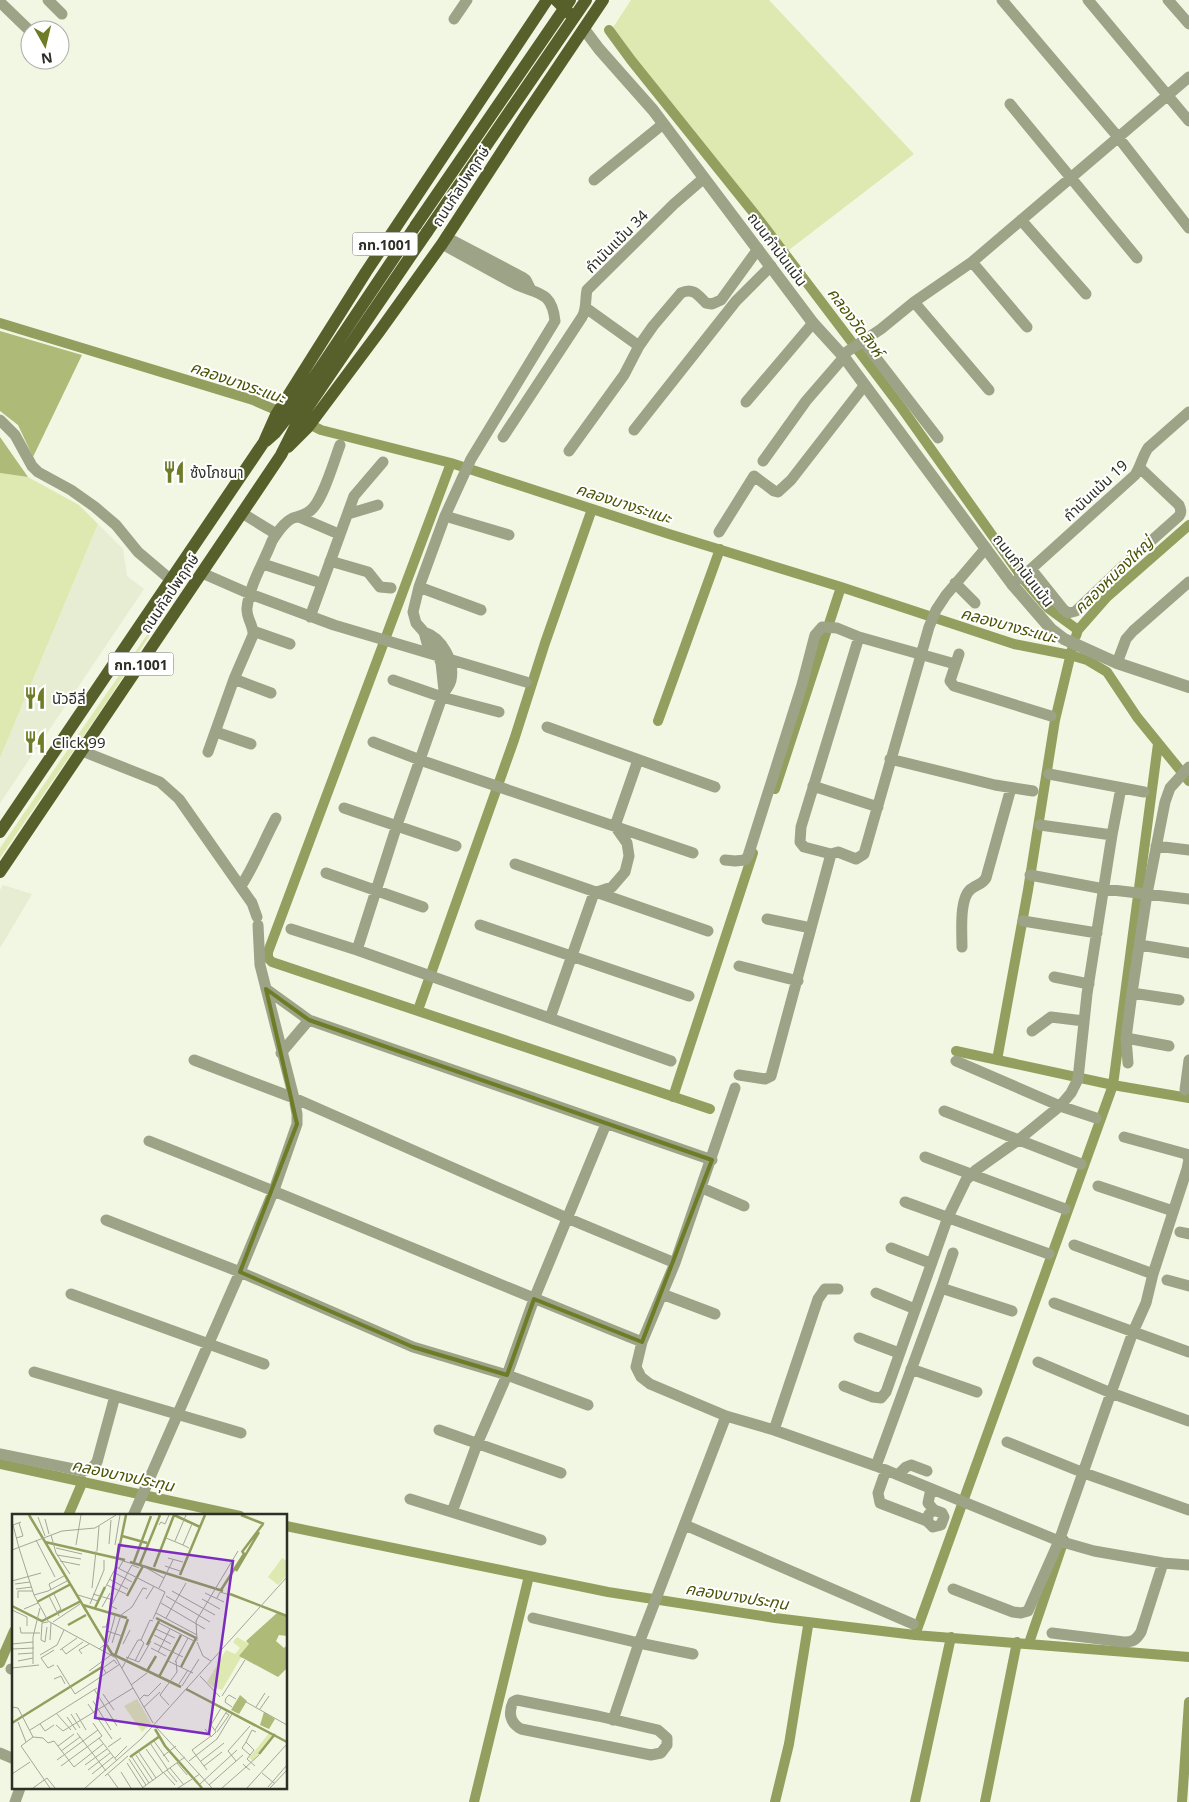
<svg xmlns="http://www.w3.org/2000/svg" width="1189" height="1802" viewBox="0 0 1189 1802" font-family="'Noto Sans','Noto Sans Thai',sans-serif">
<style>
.built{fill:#e6edd2}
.green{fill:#dde9b0}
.forest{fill:#aeba78}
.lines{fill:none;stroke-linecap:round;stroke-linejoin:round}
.canal{stroke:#939f5e;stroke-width:10}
.minor{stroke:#9da387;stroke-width:11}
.tertiary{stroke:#9da387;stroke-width:12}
.primary{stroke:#57602b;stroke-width:12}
.primary-bridge{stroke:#57602b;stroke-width:12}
.marked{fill:none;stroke:#6e7b27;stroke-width:4;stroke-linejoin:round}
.labels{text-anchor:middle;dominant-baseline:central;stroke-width:4;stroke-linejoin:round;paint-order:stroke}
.shield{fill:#fff;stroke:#6c6d68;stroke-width:1}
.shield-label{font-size:14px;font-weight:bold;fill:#2d2f27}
.street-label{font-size:15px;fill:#2d2f27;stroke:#fff}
.poi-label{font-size:15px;fill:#2d2f27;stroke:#fff;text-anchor:start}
.water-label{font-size:16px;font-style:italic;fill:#4a5404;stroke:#fff}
.inset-river{fill:none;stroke:#939f5e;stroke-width:2.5}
.inset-road{fill:none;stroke:#a3a798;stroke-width:1}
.view{fill:#7b2cbf;fill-opacity:0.15;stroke:#7b2cbf;stroke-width:2.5}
.inset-edge{fill:none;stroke:#2d2f27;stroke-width:2.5}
</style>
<rect width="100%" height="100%" fill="#f2f7e3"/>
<path class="built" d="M98,524L123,549L127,576L144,589L0,803V758Z
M3,885L32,894L0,948V890Z"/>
<path class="green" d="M631,0H769L914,154L785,253L612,29Z
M0,473L28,477L79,505L98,524L0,758Z
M191,571L108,700L0,858V848Z"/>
<path class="forest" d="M0,331L82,355L33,457L18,425L0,411Z
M0,437L28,477L0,473Z"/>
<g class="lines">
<path class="canal" d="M609,30L631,60L757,217L901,407L1024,580L1048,608L1078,630
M0,323L253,400L285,414
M305,422L321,430L451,463L669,534L841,587L1014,644L1070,655L1087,660L1107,672L1137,717L1189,781
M451,463L268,952V958L272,962L710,1109
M1076,636L1078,630L1107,597L1189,525
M658,721L720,549
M775,789L841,587
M418,1010L514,740L545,643L592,509
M956,1051L1113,1085L1189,1098
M997,1060L1028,890L1055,720L1072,649
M673,1097L753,853
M0,1464L240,1516
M68,1516L83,1481
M286,1526L608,1592L775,1618L915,1635L1189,1657
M915,1635L1113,1085L1158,744
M1029,1643L1064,1540
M0,1663L14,1631
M474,1802L529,1576
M775,1802L789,1744L808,1626
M915,1802L951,1637
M985,1802L1017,1642
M1182,1802L1189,1702"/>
<path class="minor" d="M48,0L62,14
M1002,0L1118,137L1189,228
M1088,0L1189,121
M1168,0L1189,24
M0,2L30,31
M454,19L467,0
M1010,104L1137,258
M594,180L663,124
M1021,220L1086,294
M446,237L522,277L526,280L530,288
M442,244L517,285C539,294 552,292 555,321L471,459L445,516L419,587L413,612L416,623L424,632L427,643L438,655L441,663L444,691
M972,262L1027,327
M914,302L989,390
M586,308L639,346
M863,341L938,438
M842,355L881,329L914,302L972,262L1189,77
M746,402L813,323
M0,420L15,435L32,466L38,472L71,490L95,507L116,525L138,552L171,580
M634,430L736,301L771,266
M503,437L582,317C587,309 585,299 587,290L674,204L704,178
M569,451L624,375L639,346L653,326L681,293C693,287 698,295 706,303L712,304L721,300L758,249
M763,461L806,401L844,357
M242,513L276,534
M348,514L378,505
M445,516L509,535
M299,517L334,532
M719,532L754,476L774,491L778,492L791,480L864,386
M330,561L368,572L380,587L391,588
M263,564L315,581
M1031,569L1063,609L1068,613L1076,611L1123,566L1178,517C1182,513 1181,510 1179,505L1140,468
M202,573L250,594L334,625L526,682
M955,583L975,603
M1012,584L1031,569L1135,475C1141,466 1142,457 1148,448L1189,412
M419,587L481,610
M310,617L354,496L383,462
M253,631L290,644
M859,637L801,827L800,842L804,847L831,854L838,852L856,859L864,854L929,627L936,610L946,595L986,548
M959,654L950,681L954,686L1051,716
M1117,663L1126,639L1133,631L1189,582
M234,679L271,693
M393,680L442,697L499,712
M547,727L715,787
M216,732L251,744
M373,742L420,760L693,853
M82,751L160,782L179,799L252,903L257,917
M208,752L234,679L253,635C254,626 246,618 247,608C249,586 264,562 272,541C277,533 284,522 293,518C299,516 306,515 311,510C323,500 334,461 340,445
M890,759L995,785L1033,791
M1049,774L1144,792
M813,786L878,807
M344,808L456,846
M1040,825L1112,835
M1156,846L1189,850
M725,860L735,861L745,860L748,856L802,685L815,635L822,627L837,628L859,637L955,664
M515,864L708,931
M326,873L423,907
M1030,875L1104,889L1189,899
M241,886C255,865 264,840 276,818
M767,919L811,928
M1023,921L1097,933
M480,925L689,996
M291,929L357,950L671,1061
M1140,945L1189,953
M962,947C962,932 959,898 971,889C977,884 982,885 986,878L1011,788
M357,950L397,825L442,697C444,691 450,686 451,680C455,661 442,638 424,632
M739,966L798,981
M1054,977L1089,984
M266,989L309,1020L712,1160
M1132,993L1179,1000
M550,1018L594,893L612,887L625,872L629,856L627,843L615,826L638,760
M1032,1031L1051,1017L1084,1021
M1126,1038L1169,1046
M281,1053L309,1020
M194,1060L294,1098L567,1218L675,1263
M956,1061L1060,1106L1096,1118
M1128,1063L1126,1038L1132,993L1147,894L1165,802L1170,788L1189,767
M739,1075L765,1079L771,1076L831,854
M735,1088L675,1263L642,1342L636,1367L641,1377L650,1384L726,1416L774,1430L876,1466L1059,1541L1094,1551L1163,1563L1189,1565
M1185,1090L1189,1060
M944,1111L1081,1164
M149,1141C314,1206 477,1276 642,1342
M925,1157L1065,1209
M1098,1186L1173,1211
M702,1188L744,1206
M905,1202L1049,1254
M106,1220L240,1272L413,1347L507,1375L588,1405
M1180,1232L1189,1234
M1074,1245L1153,1274
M891,1248L930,1263
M1167,1280L1189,1286
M941,1288L953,1253
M876,1293L915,1309
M71,1294L264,1364
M662,1294L715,1314
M1054,1303L1189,1352
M859,1338L899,1353
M1038,1362L1111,1393L1189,1421
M911,1369L977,1392
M34,1372L241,1433
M844,1386L873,1397L881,1398L886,1392L948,1217L966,1180L976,1170L1017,1141L1060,1106L1071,1093L1078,1079L1087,994L1112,835L1121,788
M439,1430L561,1473
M774,1430L818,1299L825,1289H838
M1007,1442L1084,1473L1189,1510
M0,1454L83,1471L92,1468L97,1462L115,1396
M876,1466L941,1288L1012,1311
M886,1470L878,1493L880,1503L927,1521L933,1527L941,1525L944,1517L942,1513L934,1510L929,1514L927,1521
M898,1475L906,1467L911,1465L927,1471
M931,1489L928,1503L934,1510
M410,1499L541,1540
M452,1512L477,1444L507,1375L534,1299L606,1124
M133,1516L240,1272L274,1190L297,1124V1114L294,1098L260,965L258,925
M685,1525L913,1624
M953,1589L1013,1612L1021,1613L1028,1611L1059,1541L1111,1393L1133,1332L1146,1303L1153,1274L1187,1169L1189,1159L1186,1154L1124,1137
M533,1618L639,1643L693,1654
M1052,1633L1124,1642C1133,1642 1136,1640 1141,1632L1163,1563
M11,1669L14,1670
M517,1700L598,1716L658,1730L667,1738V1745L661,1753L651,1755L521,1729C510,1723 508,1713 513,1702Z
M613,1720L639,1643L726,1416
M0,1753L14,1759
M15,1802L20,1788"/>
<path class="tertiary" d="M584,29L599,49L653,110L813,323L844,357L1012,584L1051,629L1064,639L1117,663L1189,687"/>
<path class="primary" d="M556,0L572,16
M266,441L275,433L286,419L416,225
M288,447L308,427L379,332L442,244L525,116L603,0
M0,832L264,442L276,415L366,272L547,0
M0,872L242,513L281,455L297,423L427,232"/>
<path class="primary-bridge" d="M416,225L570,0
M427,232L586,0"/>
</g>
<path class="marked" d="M266,989L309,1020L712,1160L642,1342L534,1299L507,1375L413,1347L240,1272L297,1124Z"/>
<defs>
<symbol id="restaurant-bare" viewBox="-9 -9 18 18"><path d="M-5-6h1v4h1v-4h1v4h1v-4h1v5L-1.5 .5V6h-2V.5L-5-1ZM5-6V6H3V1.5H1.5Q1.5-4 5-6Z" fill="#6e7b27" stroke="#fff" stroke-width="2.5" paint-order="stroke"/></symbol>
</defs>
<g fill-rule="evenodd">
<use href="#restaurant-bare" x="158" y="456" width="32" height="32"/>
<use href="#restaurant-bare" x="19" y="682" width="32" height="32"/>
<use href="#restaurant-bare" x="19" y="726" width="32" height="32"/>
</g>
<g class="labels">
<g class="shield">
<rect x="352.5" y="232.5" width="65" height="23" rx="4"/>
<rect x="108.5" y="652.5" width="65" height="23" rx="4"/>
</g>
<g class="shield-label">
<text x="385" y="244">กท.1001</text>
<text x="141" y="664">กท.1001</text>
</g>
<g class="street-label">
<text transform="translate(460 186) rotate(-57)">ถนนกัลปพฤกษ์</text>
<text transform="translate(616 241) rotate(-45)">กำนันแม้น 34</text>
<text transform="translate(778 249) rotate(53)">ถนนกำนันแม้น</text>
<text transform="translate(1095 490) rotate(-43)">กำนันแม้น 19</text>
<text transform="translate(1024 570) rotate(52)">ถนนกำนันแม้น</text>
<text transform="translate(169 593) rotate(-56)">ถนนกัลปพฤกษ์</text>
</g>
<g class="poi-label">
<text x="190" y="472">ซ้งโภชนา</text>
<text x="52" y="698">นัวอีลี่</text>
<text x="52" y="742">Click 99</text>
</g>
<g class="water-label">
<text transform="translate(856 322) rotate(53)">คลองวัดสิงห์</text>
<text transform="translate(238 382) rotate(19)">คลองบางระแนะ</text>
<text transform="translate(624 503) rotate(18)">คลองบางระแนะ</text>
<text transform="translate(1113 575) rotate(-44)">คลองหนองใหญ่</text>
<text transform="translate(1009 625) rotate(15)">คลองบางระแนะ</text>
<text transform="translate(123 1475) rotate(12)">คลองบางประทุน</text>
<text transform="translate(737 1596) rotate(9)">คลองบางประทุน</text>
</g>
</g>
<g transform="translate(12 1514)">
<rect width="275" height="275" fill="#f2f7e3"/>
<path d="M270,44L275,47V61L266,71L256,63ZM225,123L237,130L210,176L201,173L195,168L214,136L223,140L228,134L221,128ZM125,185L139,209L130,218L112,192ZM258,218L263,221L241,247L237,244Z" fill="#dde9b0"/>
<path d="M265,99L275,102V122L267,121L264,127L272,134L275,131V154L266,163L227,142L237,130L234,127ZM228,181L235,187L227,200L219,196ZM252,198L263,205L257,215L248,211Z" fill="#aeba78"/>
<path class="inset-river" d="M17,1L100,140L169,173M162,1L188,13M229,1L252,10M110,22L135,29M33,28L113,46M230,38L251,10M105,45L114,1M118,48L211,77M122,48L139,2M128,50L148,1M142,53L162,1M224,57L247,18M168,61L193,1M209,76L232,40L230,37M218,80L275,102M115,82L131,52M25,88L59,70M71,91L115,104M0,92L30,107L69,87M83,94L93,73M144,104L184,124L169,153M56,111L74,101M135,131L147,107M103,142L116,105M135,157L144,142M147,163L169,121M174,175L275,228M0,209L90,153M143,215L153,232L190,274M247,240L263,220M118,243L148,222"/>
<path class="inset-road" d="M26,3L33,22M33,5L37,20M9,8L1,11L7,34L22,81L36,107L104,144L141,209M147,11L149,8L153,10L157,1M39,21L44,39L58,60M4,24L11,22L7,9M154,24L171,31M24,26L43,63M163,27L174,1M97,30L99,6M64,31L69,1M103,31L108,1M44,34L70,40M177,34L171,31L180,10M0,36L50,17L83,14L104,1M85,37L87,12M45,41L69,45M156,44L171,48M48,47L68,51M131,52L152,64M153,52L168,57M107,54L111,47L118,49M101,58L120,68M97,65L116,75M0,67L29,59M3,70L18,68M95,71L114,80M80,74L84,37M93,74L104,53L153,78L141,105M147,74L161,46M4,75L20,73M39,76L37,70L52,62M160,77L203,101M193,79L212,88M42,80L49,95L45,98M81,80L101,86M22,81L36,77L55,67M66,81L86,87M37,82L47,102M154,82L198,108M6,84V77H21M205,84L208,78L218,81M134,85L142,72M190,85L208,95M149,89L193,115M78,90L92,56V46M90,93L98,79M12,95L26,89M105,95L99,92L116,58L120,51L127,54M0,96L15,103V112M144,99L185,121M154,104L174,69M41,108L68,90M147,109L182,127M8,113L9,119H28M35,113L33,128L29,126L30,109L36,108M90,113H94L98,99M144,115L163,124M95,117L110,122M142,121L159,130M38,126L39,109M185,127L184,107L226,37M185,128L191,142L199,147M100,129L109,101L120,93L131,74L135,75M142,129L171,143M0,130L21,128M111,130L118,116M139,134L154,142M0,135L22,134M50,135L54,140L71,128M87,135L96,128L103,102M48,136L65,124M146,138L158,115M6,140L21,139M70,140L67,136L77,130M28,141L45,131L52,116M114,143L127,148L139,127M6,147L21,144M123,147L132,129L129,126M156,147L181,159M163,148L176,124M21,150V123L28,94M42,151L36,154L29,144L42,136M45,151L63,180L108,150M0,154L27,151M110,154L126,126H129L138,106L141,107M77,157L99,141M94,159L91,154L102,146L105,150M188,162L208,183M42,165L49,162L53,170M167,170L176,156M119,171L135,159M170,172L187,145M82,175L105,212M91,180L102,196M210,182L233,146M128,185L132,181L136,182L149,169M81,187L99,216M234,188L275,211M76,190L100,225M157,191L148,181L165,158L164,147M0,193L6,194L21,223L31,224L36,229L42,227L62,253L91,230M132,193L148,178M220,193L213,188L214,184L217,181L224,185M244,193L253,179M248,195L257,182M44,199L59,216M64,199L74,216M59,200L68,214M55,203L64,216M6,208L14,228M28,210L33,217L42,211M44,211L51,217L121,174M144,213L200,274M193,215L199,222L180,236L195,256M18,216L85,174M203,216L215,197M205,218L217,201L214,199M65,219L94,257M21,223L9,232L38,274M199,223L204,218L199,211L209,194M87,224L105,247M142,227L157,248M234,228L230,234L238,241M138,229L156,256M46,232L62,220M96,233L109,224M134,235L151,259M49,237L68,223M126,237L144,264M124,241L141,267M151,242L164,232M120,243L137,269M103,244L115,232M117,245L134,271M45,246L86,216M177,247L205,225L220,200M189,247L212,229M224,247L216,237L238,212M115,249L131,274M165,249L175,261M231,250L234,253L247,241M73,251L95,235M49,252L90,222L81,209M192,252L210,238M243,252L235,245L242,236L234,228L240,216L244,218M158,254L172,271M76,256L98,239M155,256L165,268M109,258L119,274M152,259L163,271M250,259L262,269M0,260L18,248M80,260L101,243M96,260L106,274M93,262L116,242M188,270L225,236M197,271L231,241M256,273L275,251M21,274L35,264L43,274M73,274L129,225L275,63M130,274L173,243M166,274L188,260M210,274L234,253L238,256M235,274L275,230M258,274L275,256"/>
<path class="view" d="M107,31L221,47L197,220L83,204Z"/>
<rect width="275" height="275" class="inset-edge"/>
</g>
<g transform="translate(45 45) rotate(172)"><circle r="24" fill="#ffffff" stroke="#abaca9"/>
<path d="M0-4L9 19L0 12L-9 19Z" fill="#6e7b27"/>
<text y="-8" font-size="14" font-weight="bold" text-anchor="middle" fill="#2d2f27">N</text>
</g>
</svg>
